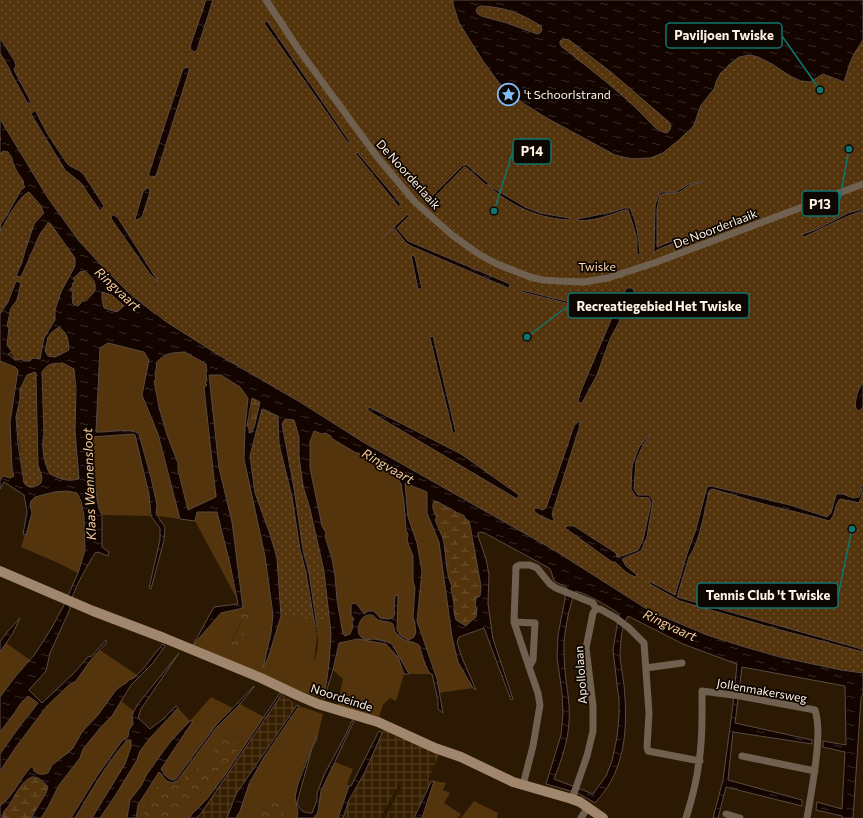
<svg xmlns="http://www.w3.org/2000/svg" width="863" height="818" viewBox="0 0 863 818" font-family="Commissioner,sans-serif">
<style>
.industrial{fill:url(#industrial-grid)}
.grass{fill:#53340d}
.forest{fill:url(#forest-crowns)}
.wetland{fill:url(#wetland-marsh)}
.park{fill:url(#park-dots)}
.water{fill:url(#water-ripples);stroke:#5a4b44;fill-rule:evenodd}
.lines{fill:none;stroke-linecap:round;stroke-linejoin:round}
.street{stroke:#706050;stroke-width:7}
.secondary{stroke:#9f866c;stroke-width:10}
.labels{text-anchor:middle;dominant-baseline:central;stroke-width:3.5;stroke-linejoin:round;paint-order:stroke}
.poi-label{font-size:12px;fill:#fff2e4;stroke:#0e0601;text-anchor:start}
.street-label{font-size:12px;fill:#fff2e4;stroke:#0e0601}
.park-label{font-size:12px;fill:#fedcb8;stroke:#0e0601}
.water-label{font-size:13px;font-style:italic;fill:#facc9c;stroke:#0e0601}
.leader{fill:none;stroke:#0f766e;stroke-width:1.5}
.callout-dot{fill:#0f766e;stroke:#0e0601;stroke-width:1.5}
.callout{fill:#0e0601;stroke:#0f766e;stroke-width:1.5}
.callout-label{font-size:13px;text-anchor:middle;font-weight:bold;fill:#fff2e4}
</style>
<defs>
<pattern id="industrial-grid" width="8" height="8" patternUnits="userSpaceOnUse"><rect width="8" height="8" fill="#361f01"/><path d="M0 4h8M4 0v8" fill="none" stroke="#544026"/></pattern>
<pattern id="forest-crowns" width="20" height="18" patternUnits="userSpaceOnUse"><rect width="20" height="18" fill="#53340d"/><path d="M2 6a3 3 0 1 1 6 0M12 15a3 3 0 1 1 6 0" fill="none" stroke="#6d5230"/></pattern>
<pattern id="wetland-marsh" width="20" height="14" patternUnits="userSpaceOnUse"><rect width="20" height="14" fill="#53340d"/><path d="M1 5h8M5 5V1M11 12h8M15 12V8" fill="none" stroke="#6d5230"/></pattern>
<pattern id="park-dots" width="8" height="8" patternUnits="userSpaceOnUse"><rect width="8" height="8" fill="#53340d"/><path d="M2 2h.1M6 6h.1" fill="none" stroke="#6d5230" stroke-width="1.8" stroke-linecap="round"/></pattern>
<pattern id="water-ripples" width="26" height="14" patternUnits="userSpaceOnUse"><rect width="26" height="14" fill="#130400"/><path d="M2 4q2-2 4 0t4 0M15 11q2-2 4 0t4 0" fill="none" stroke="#362925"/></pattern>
</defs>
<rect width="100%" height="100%" fill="#2c1903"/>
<path class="industrial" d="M282,694L297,705L245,781L236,794L227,818H197Z
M381,727L440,753L428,780L434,781L431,782L414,818H385L402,786L399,784L380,818H343L349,800L365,772L374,752L382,733Z"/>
<path class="grass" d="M108,343L144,352L149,360L142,395L158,434L180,519L158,516L156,513C158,492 145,456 139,434L136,431L96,433L100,348Z
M185,352L206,364C207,371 207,378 207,385L204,388L216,497L188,510L178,470V463L167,435L159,407L154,381L156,379L154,375L157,364L156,363C165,353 173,353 185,352Z
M0,361L15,367L18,370L12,468L14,476L10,478L3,476L0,480Z
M209,374L221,375L240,387L248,398L245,428L244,459L265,556L273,615L271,633L264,665L268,658L281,616L306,573L317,636L314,662L317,651L318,640L309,573L324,571L331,634L329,664L324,699L297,690L193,645L221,613L227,611L226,617L242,619L228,650L253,614L241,611L240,609L243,608L232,522L219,468Z
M314,431L322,434L325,433L331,436V438L384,465L395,473L398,478L401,484L404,502L406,530L408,535L407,542L413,556V581L415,588L413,617L415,623V626L416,632L414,637L408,640L401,636L397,630L398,595L395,613L393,618L388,619L380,618L374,611L364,614L356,604L354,619L352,622L353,627L350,634L345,636L343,635L337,600L335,576L332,559L325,535L326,533L322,526L310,468V442Z
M133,434L135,435L149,494L151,516L102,515L99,509L97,499L91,437Z
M405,483L427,492V513L439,542L458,662L473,688L439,693L437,679L417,621L422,571L417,543L408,517Z
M67,491L77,493C84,508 86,531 85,549C84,556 80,565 78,573L56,562L21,547L32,513L30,505L31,501L35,497L54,492Z
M197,512H217L230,564L236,597L195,521Z
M370,615C374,616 375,619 379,620C384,622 389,621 393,624L395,632L407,641L415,643L419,645L425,664L430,674H409L392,644L372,639L365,640L361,637L358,633L359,622L362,618Z
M358,639L386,644L398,657L404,674L396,701L390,698L383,705L379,717L337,707L343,679L333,670L339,643Z
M6,643L30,660L15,677L0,697V652Z
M100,650L137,675L116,690L98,715L82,732L73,748L69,752L52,765L48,773C42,775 39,775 34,771L25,773C18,784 11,798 0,806V771L16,747L47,706L69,685L76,681L90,661Z
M28,695L38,703L29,715L22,723L0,754V732L16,711L18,707L21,703Z
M211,697L233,708L213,729L176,779C167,781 166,775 161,769L193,721H190L171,741L162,753L147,774L141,786L130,800L127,818H100L115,796L137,760L140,751L149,739L178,708L190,721Z
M121,701L134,711L132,716L133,724L129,730L128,737L122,741L97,776L71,818H41L53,797L59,785L80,758L83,749L101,727L112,716Z
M240,704L264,717L225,775L207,799L188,818H177L211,782L216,772L227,765L236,753L243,739L230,735L212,757L209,761L196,769L175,785L153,787L142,818H136L138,805L159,772L167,781H177L217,727Z
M299,706L323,714L317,739L316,738C308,755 298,777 296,796C295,803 298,810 297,818H285L283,815V801L265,804L257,818H236L240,811L249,784L264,757Z
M128,739L131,740V747L125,764L92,818H75L98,778L122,746L127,740Z
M335,762L353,769L347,784L349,786L338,818H313C321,813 318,800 321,791C324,782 331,771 335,762Z
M434,781L446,783L443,790L450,793L444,803L461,814L458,818H422Z
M474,801L498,813L497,818H461Z"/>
<path class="forest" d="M240,609L241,611L253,614L234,653L228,650L242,620L226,617L227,611Z
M226,733H229L230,735L243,739L236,753L227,765L216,772L211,782L177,818H142L153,787L175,785L196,769L209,761L219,739Z
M275,791L283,801V815L285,818H257L265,804Z"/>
<path class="wetland" d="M252,398L260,401L255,424L252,432L248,433L247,426L250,417Z
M434,501L438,502L458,513L463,515L466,519L469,521L470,525L481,586L476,618L471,621L466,626L456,621L454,612V604L451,588L452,586L450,583L446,565L441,533L439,530L435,519L437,517C434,512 431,507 434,501Z
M32,777C38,777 46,781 48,787L46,793L31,818H3L2,815L3,814L4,811L8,807C15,796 20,782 32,777Z"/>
<path class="park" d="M0,0H863V678L745,647L707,635L650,611L554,550L363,442L300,402L217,354L165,321L158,315L154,313L129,293L101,265L79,241L48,198L0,119Z
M0,137L12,158L29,192L42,207L50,223L75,258V266L85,271L102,291L112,295L124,306L117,312L104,308L89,297L78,306L73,304L66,332L74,368L79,479L30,488L26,486L24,483L16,417L20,389L27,375L15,360L7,345L0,313Z
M262,409L294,420L299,437L324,571L329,621L281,616L255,493L250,456Z"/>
<path class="water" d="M206,0H213L197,50L195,52L191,50L190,47Z
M453,0H863V40L854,54L850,63L844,82L823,74L810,82L801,81L790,76L772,64L758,57L750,55L739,57L730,64L720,74L716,82L714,89L701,105L694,125L690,130L687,132L680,139L663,153L650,158L631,159L615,155L545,117L523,103L499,83L483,61L459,23L453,4ZM480,6C505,7 520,13 541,26L542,30L540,33L537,34L507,23L481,16L478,14L476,11L477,8ZM564,39L569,40L611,72L669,122L671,126L670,130L667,133C657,132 650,122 643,115C618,90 590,69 562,47L560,44V41Z
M267,21L350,142L348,143L264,23Z
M0,38L14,60L16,65L14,70L31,102L28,104L11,73L9,68L0,53Z
M187,67L189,68V71L156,176L151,177L149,175V173L183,69Z
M35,110L47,133L66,162L70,166L80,171L84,175L104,206L100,211L81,183L65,170L31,114Z
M0,119L48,198L79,241L101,265L129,293L154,313L158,315L165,321L217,354L300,402L363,442L554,550L650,611L707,635L745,647L780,657L841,670L863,673V693L861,698L853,818H842V816L816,810L817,802L842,809L845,752L823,747V741L846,745L845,686L742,667L735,723L812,740V744L733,732L729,769L728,780L802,800V806L726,787L718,818H713L723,780L733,704L737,664L683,644L628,616C626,620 624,624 623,627C621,634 620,651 620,658C621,667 623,676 624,685C627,717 627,752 611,781C607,789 601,796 595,803L578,793L546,784L561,735L563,714L562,693L557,657L558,635L567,588L566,587L554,581L551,571L549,568L485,533L480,532L478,533V536L486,559L489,574L488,604L493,639L513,699L511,700L484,628L459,637L457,643L463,660L476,690L473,688L458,662L452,637L439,542L427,513V492L405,483L408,517L417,543L422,571L417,621L437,679L443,713L438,709V700L432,674H430L425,664L419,645L415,643L407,641L401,638L395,632L393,624C389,621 384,622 378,620C376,619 374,615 371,615C360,613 354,632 362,638C365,641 370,639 374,639C380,640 386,641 392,644L409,674H404L398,657L386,644L358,639L339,643L333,670L324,699L329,664L331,634L324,571L310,509L303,486L299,456V437L294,420L285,419L282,424L294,488L303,550L309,573L317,626H315L306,573L300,549L292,497L279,444L278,416L262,409L250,456L255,493L270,534L277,558L281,616L268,658L263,668L271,633L273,615L265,556L244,459L245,428L248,398L240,387L221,375H209L219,468L232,522L243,608L221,613L193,645L214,607L238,604L230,564L217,512H197L195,521L180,519L158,434L142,395L149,360L144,352L108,343L100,348L96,432C107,433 131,427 139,434L151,478L157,505L156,514L165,527L164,540L151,589L149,588L160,540V528L151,516L149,494L135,435L133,434L91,437L93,470L97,499L99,509L102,515V547L109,552L108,556L98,552L95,553C89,563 68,598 70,609L50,653L46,671L29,690L42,703L73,674L89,656L91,657L106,640L107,642L90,661L76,681L69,685L47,706L16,747L0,771V754L22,723L29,715L38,703L28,696C23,700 19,705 16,711L0,732V697L15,677L35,654L51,629L63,607L78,573L85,550L84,516L81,501L77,493L67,491L54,492L35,497L31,501L30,505L32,513L26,535L23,534L27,512L24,495L4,482L0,489V480L3,476L10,478L14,476L12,468L10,422L18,370L15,367L0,361V314L8,302L16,281L21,283L17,300L11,308L7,326L9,328L7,345L12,352L8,354L15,360L21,359L24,361H30L33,358L40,359L44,338L55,320V310L61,292L75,266V258L50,223H48L40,234L21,277L16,276L22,262L25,251L34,224L44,213L42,210V207L29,192C20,195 4,223 0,233L1,224L7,215L21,190L25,187L23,184L24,182C20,177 12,164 12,158L8,152L3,151L0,154V140L1,139L0,137ZM85,271C93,278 96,281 95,291L86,301H82L81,303L78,306L73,304L72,296L73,293L70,289L73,286L72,284L75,281L73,279L80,272ZM102,292L112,295L124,306L117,312L104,308L102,300ZM59,327C68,334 68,338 69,350L55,357L48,356L45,351L48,337L52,332ZM185,352L206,364L207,371L206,372L207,381L205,383L207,385L204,388L216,497L188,510L178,470V463L167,435L159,407L154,381L156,380C153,372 158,369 156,363C165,352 173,353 185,352ZM63,363L74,369L76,389L75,431L79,479C67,482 60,479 50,474C44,464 41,446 44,434L42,372C49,362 52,364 63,363ZM35,372L37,375L36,377L38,465L42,477L41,483C36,487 29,490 24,483L18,444L16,417L20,399V389L27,375ZM252,398L260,402L255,424L252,432L249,433V428L247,426ZM314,431L322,434L325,433L331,436V438L356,453H359L360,455L367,459L369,457L384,465L395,473L401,484L404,502L406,530L408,535L407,541L413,556V581L415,588L413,617L415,623V626L416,632L414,637L409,640L401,636L397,630L398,595L395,596L394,610L395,613L393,618L388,619L380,618L374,611H368L364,614L356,603L351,604V615L354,619L352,622L353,627L350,634L345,636L343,634L337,600L335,576L332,559L325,536L326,533L322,526L310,468V442ZM434,501L438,502L458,513L463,515L466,519L469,521L470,525L481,586L480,596L476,598L475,607L477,608L476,617L471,621L466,626L456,620L454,612V604L451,588L452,586C446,576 446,555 444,543C442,534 438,528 435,519L437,518C434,512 431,507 434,501ZM575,592C576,592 577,592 578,592C584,592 615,610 619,614L613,650L619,701V716L617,737L612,761L606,776L593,794L554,779C561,761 568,742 569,722C570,708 568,694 566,680C565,671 564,661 564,652C563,637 569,606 575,592Z
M357,152L400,203V207H399L356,154Z
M463,165H467L489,184L488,185H486L467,168L464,167L431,201L425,198L426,197L430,198Z
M703,181V182L690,185L680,192L674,193L662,194L660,195L657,209V247H658L664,244L678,239H679V241L657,250L654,253L655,205L659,194L661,192H675L679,190L689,184Z
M147,188H149L150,192L142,217L137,220L135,219L143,192Z
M493,188L525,207L540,213L569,218H570V220C541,219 515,208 492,189Z
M624,208H630C637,223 639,239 640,254L638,255L637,254V239L633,225L628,210C623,209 618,213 613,214C602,218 587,222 576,220L577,219L612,212Z
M863,209V211C842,217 824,228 804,237L801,235L817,229L848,213Z
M408,214L409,216L397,228L408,241L510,284L509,288H508L411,246L406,243L395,229H393L381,239Z
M112,215H114L118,218L159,283L150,274L112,220L111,217Z
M411,255H413L415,257L422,289H418Z
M627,288H632L634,291L632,298L610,339L597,375L582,403H580L578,401L579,396L590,369L620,299Z
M522,290L601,310V311L589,309L522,292Z
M433,336L456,433H453L430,338V337Z
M863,382V407L859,411L856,409C854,400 858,390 863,382Z
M369,407L461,454L519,495L517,499L367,410Z
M577,422H580V425L552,514L554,520L552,521L539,515L534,511L535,508H538L543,510L546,508L574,426Z
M650,435L643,445L636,461L634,489L638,495H649L653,501L647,537L641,551L622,559L626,566L637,575L635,577L627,573L615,562H612L565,528C567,525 570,526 574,526L616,553L617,557L625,555L638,550L643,540L651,503L649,498L636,497L631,489L632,466L639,447L648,436Z
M711,486L790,505L827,517L831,513L836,495L840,493L853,498L859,497L862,490L860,486H863V492L859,503L840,499C834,505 836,516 829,521C810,515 791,511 771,506C751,501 732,494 712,489L709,491C705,509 700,542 689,557L677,597L858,648L863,650V652L773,628L680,601L650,584L649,581L675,595L687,554L696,529L707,487Z
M20,618L13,633L0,652V642L8,631Z
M163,644L165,646L153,663L131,685L112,716L101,727L83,749L80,758L59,785L47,809L41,818H31L46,793L48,787C46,784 44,783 41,780C39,778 36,777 33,777C23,778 13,799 8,807L4,811L3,815H2L3,818H0V806C13,797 20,778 31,767H33L34,771C39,775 42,775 48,773L52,765L69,752L73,748L82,732L98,715L116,690L127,682L129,680L134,678L143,669L153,656Z
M179,653L141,709L138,718L150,729L162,720L176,706L178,708L149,739L140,751L137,760L115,796L100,818H92L125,764L131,747V740H127C106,764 91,791 75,818H71L97,776L122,741L128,737L129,730L133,724L132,716L134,711L138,704Z
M254,686V687L240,704L217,727L177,781L172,783L167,781L159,772L138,805L136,818H127L130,800L141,786L147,774L162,753L171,741L190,721H193L161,769C165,775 167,781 176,779L217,724Z
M280,693L282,694L202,812L197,818H188L207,799L225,775Z
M297,705L299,706L264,757L249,784L240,811L236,818H227L236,794L245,781Z
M352,721H354L321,791L318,811L316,816L313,818H297L298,812L295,797L298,784L316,737L317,739L312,748L297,803C300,811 304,813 312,813L317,800V793L325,773L344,738Z
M379,731L382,733L365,772L349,800L343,818H338L349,786H351Z
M434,781L422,818H414L431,782Z"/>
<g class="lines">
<path class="street" d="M266,0L299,50L378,158L415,202L452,235L480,255L497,264L530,277L543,280L559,281L584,282L608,278L654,263L863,184
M514,622L535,623L533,660L529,667
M646,668L682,663
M742,756L815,771
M523,785L533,746L540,705L538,693L529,667L514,622L516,567L520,565H530L537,568L550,584L556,588L593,603L596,609
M572,799L587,756L593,731V706L586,648L593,613L596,609H600L616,618L629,628L644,643L649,713L647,747L648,751L700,761
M726,814L740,818
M581,818L588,807
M686,818C692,799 697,781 699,761C703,738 702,714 702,691L740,696L815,710C819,723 818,737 817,750C815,773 811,795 807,818"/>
<path class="secondary" d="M0,571L93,611L164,638L261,678L297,695L318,704L378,722L435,748L461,757L513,782L572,799L580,802L603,818"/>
</g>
<defs>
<symbol id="sight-ring" viewBox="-11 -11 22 22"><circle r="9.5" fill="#0e0601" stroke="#7ebdf9" stroke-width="1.5"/><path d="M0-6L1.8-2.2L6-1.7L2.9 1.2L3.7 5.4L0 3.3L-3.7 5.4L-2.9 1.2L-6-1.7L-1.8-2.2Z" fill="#7ebdf9"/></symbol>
</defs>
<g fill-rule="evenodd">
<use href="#sight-ring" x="496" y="82" width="25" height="25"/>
</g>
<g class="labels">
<g class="poi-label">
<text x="524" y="94">'t Schoorlstrand</text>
</g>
<g class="street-label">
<text transform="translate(409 174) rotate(48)">De Noorderlaaik</text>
<text transform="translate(715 228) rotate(-21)">De Noorderlaaik</text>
<text transform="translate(580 675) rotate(-94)">Apollolaan</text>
<text transform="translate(762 690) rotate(10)">Jollenmakersweg</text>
<text transform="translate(342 697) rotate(18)">Noordeinde</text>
</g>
<g class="park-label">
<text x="597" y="266">Twiske</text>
</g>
<g class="water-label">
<text transform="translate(118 289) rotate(43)">Ringvaart</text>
<text transform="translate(388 466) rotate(30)">Ringvaart</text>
<text transform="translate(89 484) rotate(-92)">Klaas Wannensloot</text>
<text transform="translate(670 625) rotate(25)">Ringvaart</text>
</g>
</g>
<path class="leader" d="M820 90L782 36M494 211L513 151M849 149L839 204M527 337L568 306M852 529L838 596"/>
<g class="callout-dot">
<circle cx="820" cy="90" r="4"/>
<circle cx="494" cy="211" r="4"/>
<circle cx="849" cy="149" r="4"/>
<circle cx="527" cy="337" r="4"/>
<circle cx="852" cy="529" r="4"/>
</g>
<g class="callout">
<rect x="666" y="23" width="116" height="25" rx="4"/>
<rect x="513" y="139" width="38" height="25" rx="4"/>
<rect x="802" y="191" width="37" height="25" rx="4"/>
<rect x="568" y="293" width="181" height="25" rx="4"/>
<rect x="697" y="583" width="141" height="25" rx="4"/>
</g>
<g class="callout-label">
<text x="724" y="40">Paviljoen Twiske</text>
<text x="532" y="156">P14</text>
<text x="820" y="209">P13</text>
<text x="659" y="311">Recreatiegebied Het Twiske</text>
<text x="768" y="600">Tennis Club 't Twiske</text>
</g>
</svg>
